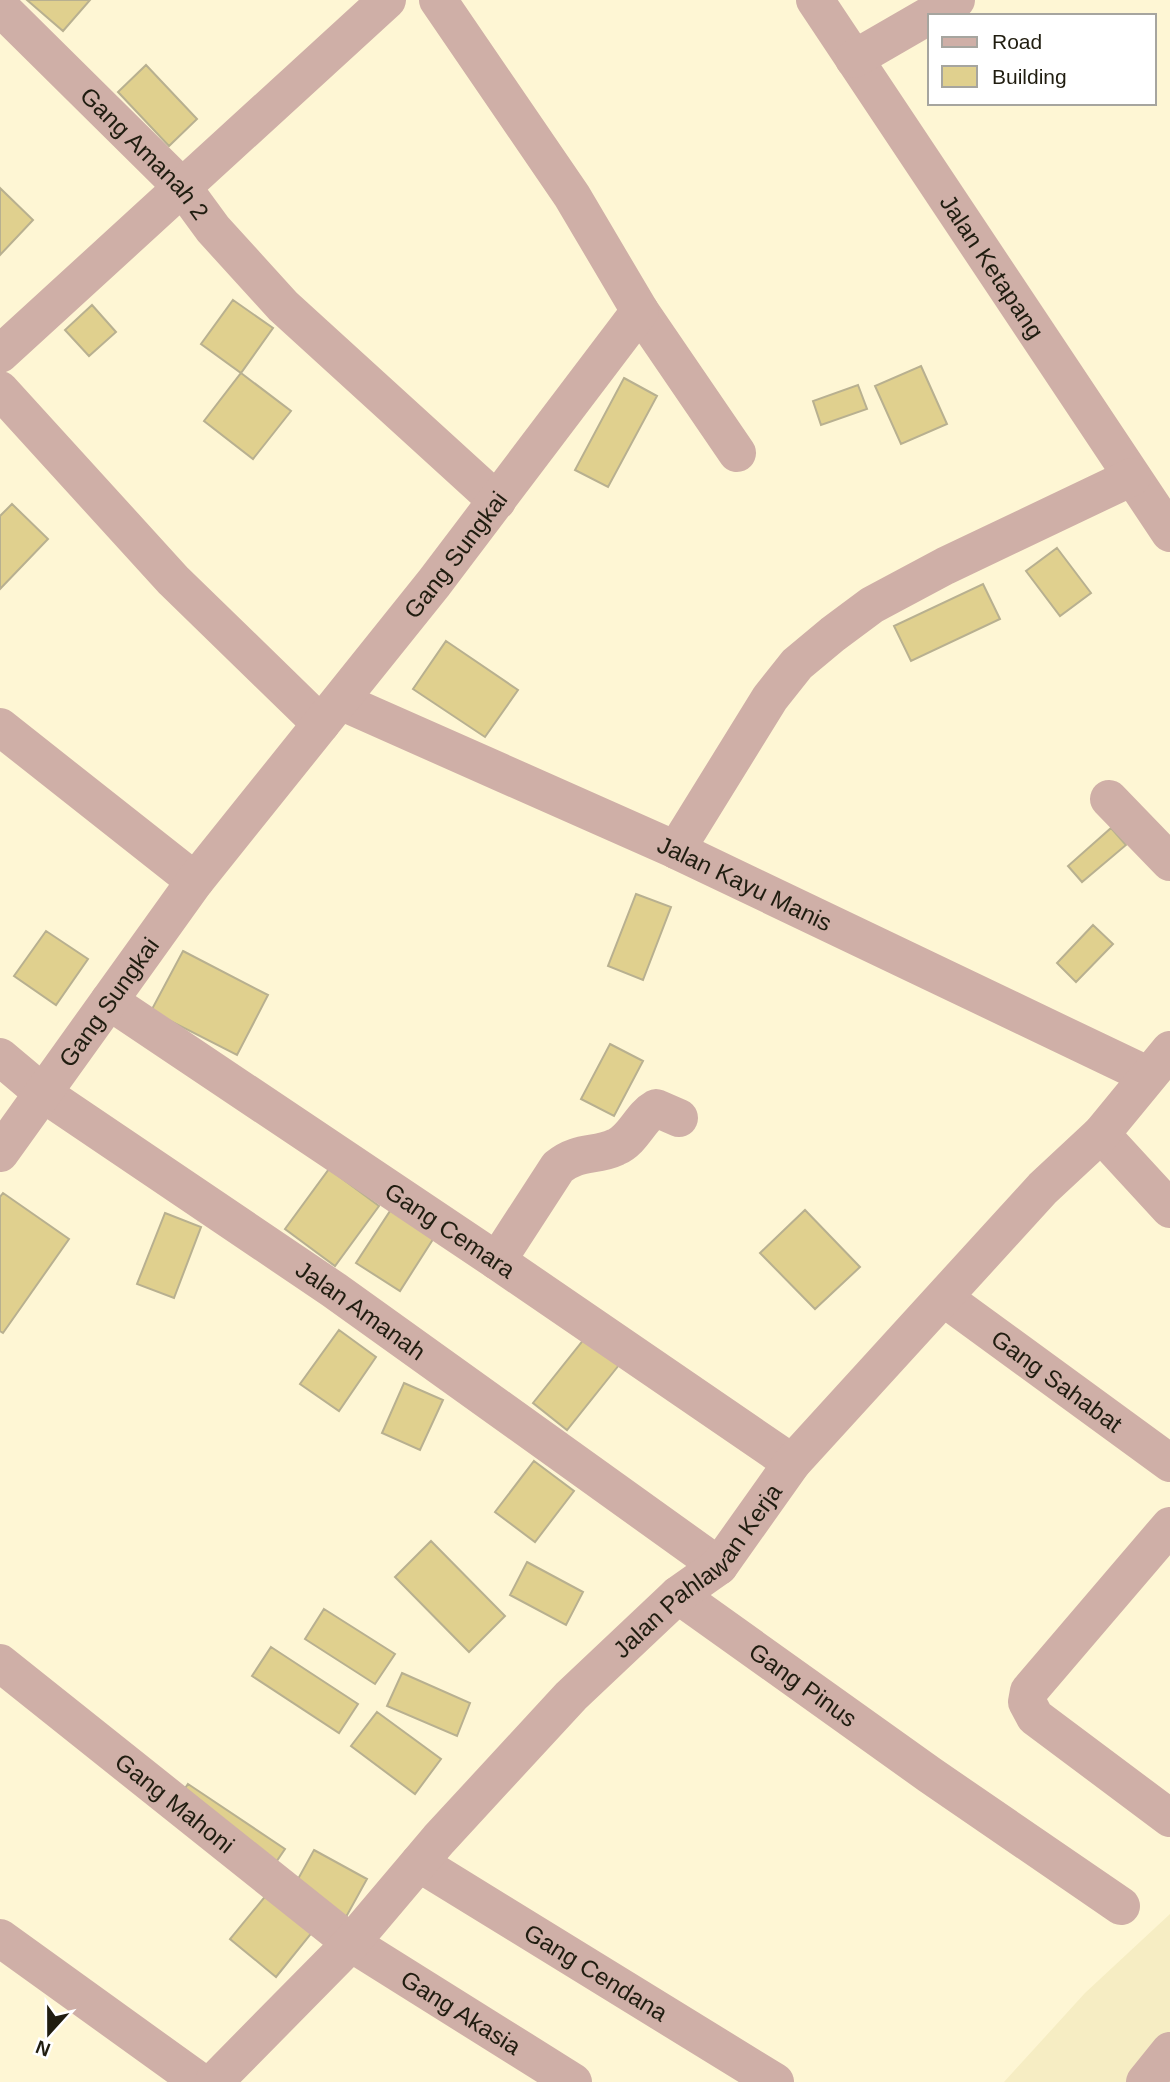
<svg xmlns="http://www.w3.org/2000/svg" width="1170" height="2082" viewBox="0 0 1170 2082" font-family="Arial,sans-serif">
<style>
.built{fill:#f6edc3}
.building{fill:#e0d08e;stroke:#b8b090;stroke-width:2}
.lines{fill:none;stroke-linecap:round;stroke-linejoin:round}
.minor{stroke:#cfafa7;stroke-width:38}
.labels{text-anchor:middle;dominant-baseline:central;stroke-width:6;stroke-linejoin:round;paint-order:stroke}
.street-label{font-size:24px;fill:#201d10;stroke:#fff}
</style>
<rect width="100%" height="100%" fill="#fef6d4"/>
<path class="built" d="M1170,1914V2082H1004L1085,1993Z"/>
<path class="building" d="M27,0H90L63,31Z
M146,65L197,119L169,146L118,92Z
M0,188L33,220L0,255Z
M233,300L273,328L241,373L201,344Z
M92,305L116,332L89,356L65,330Z
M921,366L947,424L901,444L875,386Z
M241,373L291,411L253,459L204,421Z
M624,378L657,396L608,487L575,470Z
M858,385L867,409L821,425L813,401Z
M12,504L48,539L0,589V516Z
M1057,548L1091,593L1060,616L1026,571Z
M983,584L1000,619L911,661L894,626Z
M446,641L518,690L485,737L413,689Z
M1111,828L1126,845L1082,882L1068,866Z
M636,894L671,907L643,980L608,966Z
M1093,925L1113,944L1076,982L1057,963Z
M46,931L88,959L56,1005L14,976Z
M183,951L268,995L237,1055L151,1011Z
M610,1044L643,1061L614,1116L581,1099Z
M329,1169L379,1206L335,1266L285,1229Z
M3,1193L69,1239L3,1333L0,1331V1197Z
M394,1205L437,1233L400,1291L356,1263Z
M805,1210L860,1267L815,1309L760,1253Z
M165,1213L201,1227L174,1298L137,1284Z
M339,1330L376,1357L339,1411L300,1384Z
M585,1338L619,1365L567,1430L533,1403Z
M404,1383L443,1400L420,1450L382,1433Z
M534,1461L574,1491L535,1542L495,1512Z
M431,1541L505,1616L469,1652L395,1577Z
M527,1562L583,1592L566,1625L510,1595Z
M324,1609L395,1654L375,1684L305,1639Z
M271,1647L358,1704L339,1733L252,1676Z
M402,1673L470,1703L457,1736L387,1706Z
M377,1712L441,1759L415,1794L351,1746Z
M188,1784L285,1849L274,1865L177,1800Z
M314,1850L367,1879L346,1917L293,1888Z
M268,1893L314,1930L276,1977L230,1939Z"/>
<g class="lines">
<g class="minor">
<path id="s1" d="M815,0L1170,533"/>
<path id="s2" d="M0,7L183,188L213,229L283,306L497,501"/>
<path d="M854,59L956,0"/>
<path d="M640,311L737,453"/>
<path d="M0,354L387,0"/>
<path d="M0,390L173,580L321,724"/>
<path id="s3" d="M340,701L676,850L1147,1075"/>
<path d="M0,727L195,881"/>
<path d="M1109,799L1170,862"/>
<path d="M676,850L770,698L797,664L833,634L872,605L945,566L1132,477"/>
<path id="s4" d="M109,1001L497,1261L792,1463"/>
<path id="s5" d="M0,1057L44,1094L334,1290L719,1566"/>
<path d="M1101,1134L1170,1209"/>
<path id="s6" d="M0,1153L195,881L434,583L640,311L572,196L438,0"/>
<path d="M497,1261L558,1167C579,1150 595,1157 616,1147C634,1139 640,1117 656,1108L679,1118"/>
<path id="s7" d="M944,1298L1170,1463"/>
<path d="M1170,1526L1029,1691L1027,1702L1035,1717L1170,1818"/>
<path id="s8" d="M678,1595L930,1775L1121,1906"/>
<path id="s9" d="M0,1663L351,1943L573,2082"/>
<path id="s10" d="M419,1863L775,2082"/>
<path d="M0,1938L200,2082"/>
<path id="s11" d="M214,2082L351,1943L439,1839L571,1696L678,1595L719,1566L792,1463L1043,1188L1101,1134L1170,1050"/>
<path d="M1145,2082L1170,2051"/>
</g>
</g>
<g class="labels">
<g class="street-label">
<text stroke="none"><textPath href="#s2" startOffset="206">Gang Amanah 2</textPath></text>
<text stroke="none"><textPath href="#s1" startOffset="320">Jalan Ketapang</textPath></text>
<text stroke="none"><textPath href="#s6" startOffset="752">Gang Sungkai</textPath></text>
<text stroke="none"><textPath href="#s3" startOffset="444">Jalan Kayu Manis</textPath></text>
<text stroke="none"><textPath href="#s6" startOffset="186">Gang Sungkai</textPath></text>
<text stroke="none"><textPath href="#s4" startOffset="411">Gang Cemara</textPath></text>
<text stroke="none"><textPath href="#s5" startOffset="441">Jalan Amanah</textPath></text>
<text stroke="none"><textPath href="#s7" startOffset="140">Gang Sahabat</textPath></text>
<text stroke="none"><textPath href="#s11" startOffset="705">Jalan Pahlawan Kerja</textPath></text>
<text stroke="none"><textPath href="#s8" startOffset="154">Gang Pinus</textPath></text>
<text stroke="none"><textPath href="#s9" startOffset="224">Gang Mahoni</textPath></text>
<text stroke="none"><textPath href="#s10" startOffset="208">Gang Cendana</textPath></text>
<text stroke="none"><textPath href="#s9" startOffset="579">Gang Akasia</textPath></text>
</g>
</g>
<rect x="928" y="14" width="228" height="91" fill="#ffffff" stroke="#a6a59f" stroke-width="2"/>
<rect x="942" y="37" width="35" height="10" fill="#cfafa7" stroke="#a6a59f" stroke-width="2"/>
<text x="992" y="49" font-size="21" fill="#201d10">Road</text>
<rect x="942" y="66" width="35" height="21" fill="#e0d08e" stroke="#a6a59f" stroke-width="2"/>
<text x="992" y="84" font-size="21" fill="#201d10">Building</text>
<g transform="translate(49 2033) rotate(201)" stroke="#ffffff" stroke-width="5" paint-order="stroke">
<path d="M0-5L12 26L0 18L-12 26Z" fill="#201d10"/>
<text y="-10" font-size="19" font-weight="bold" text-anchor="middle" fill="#201d10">N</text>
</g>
</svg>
